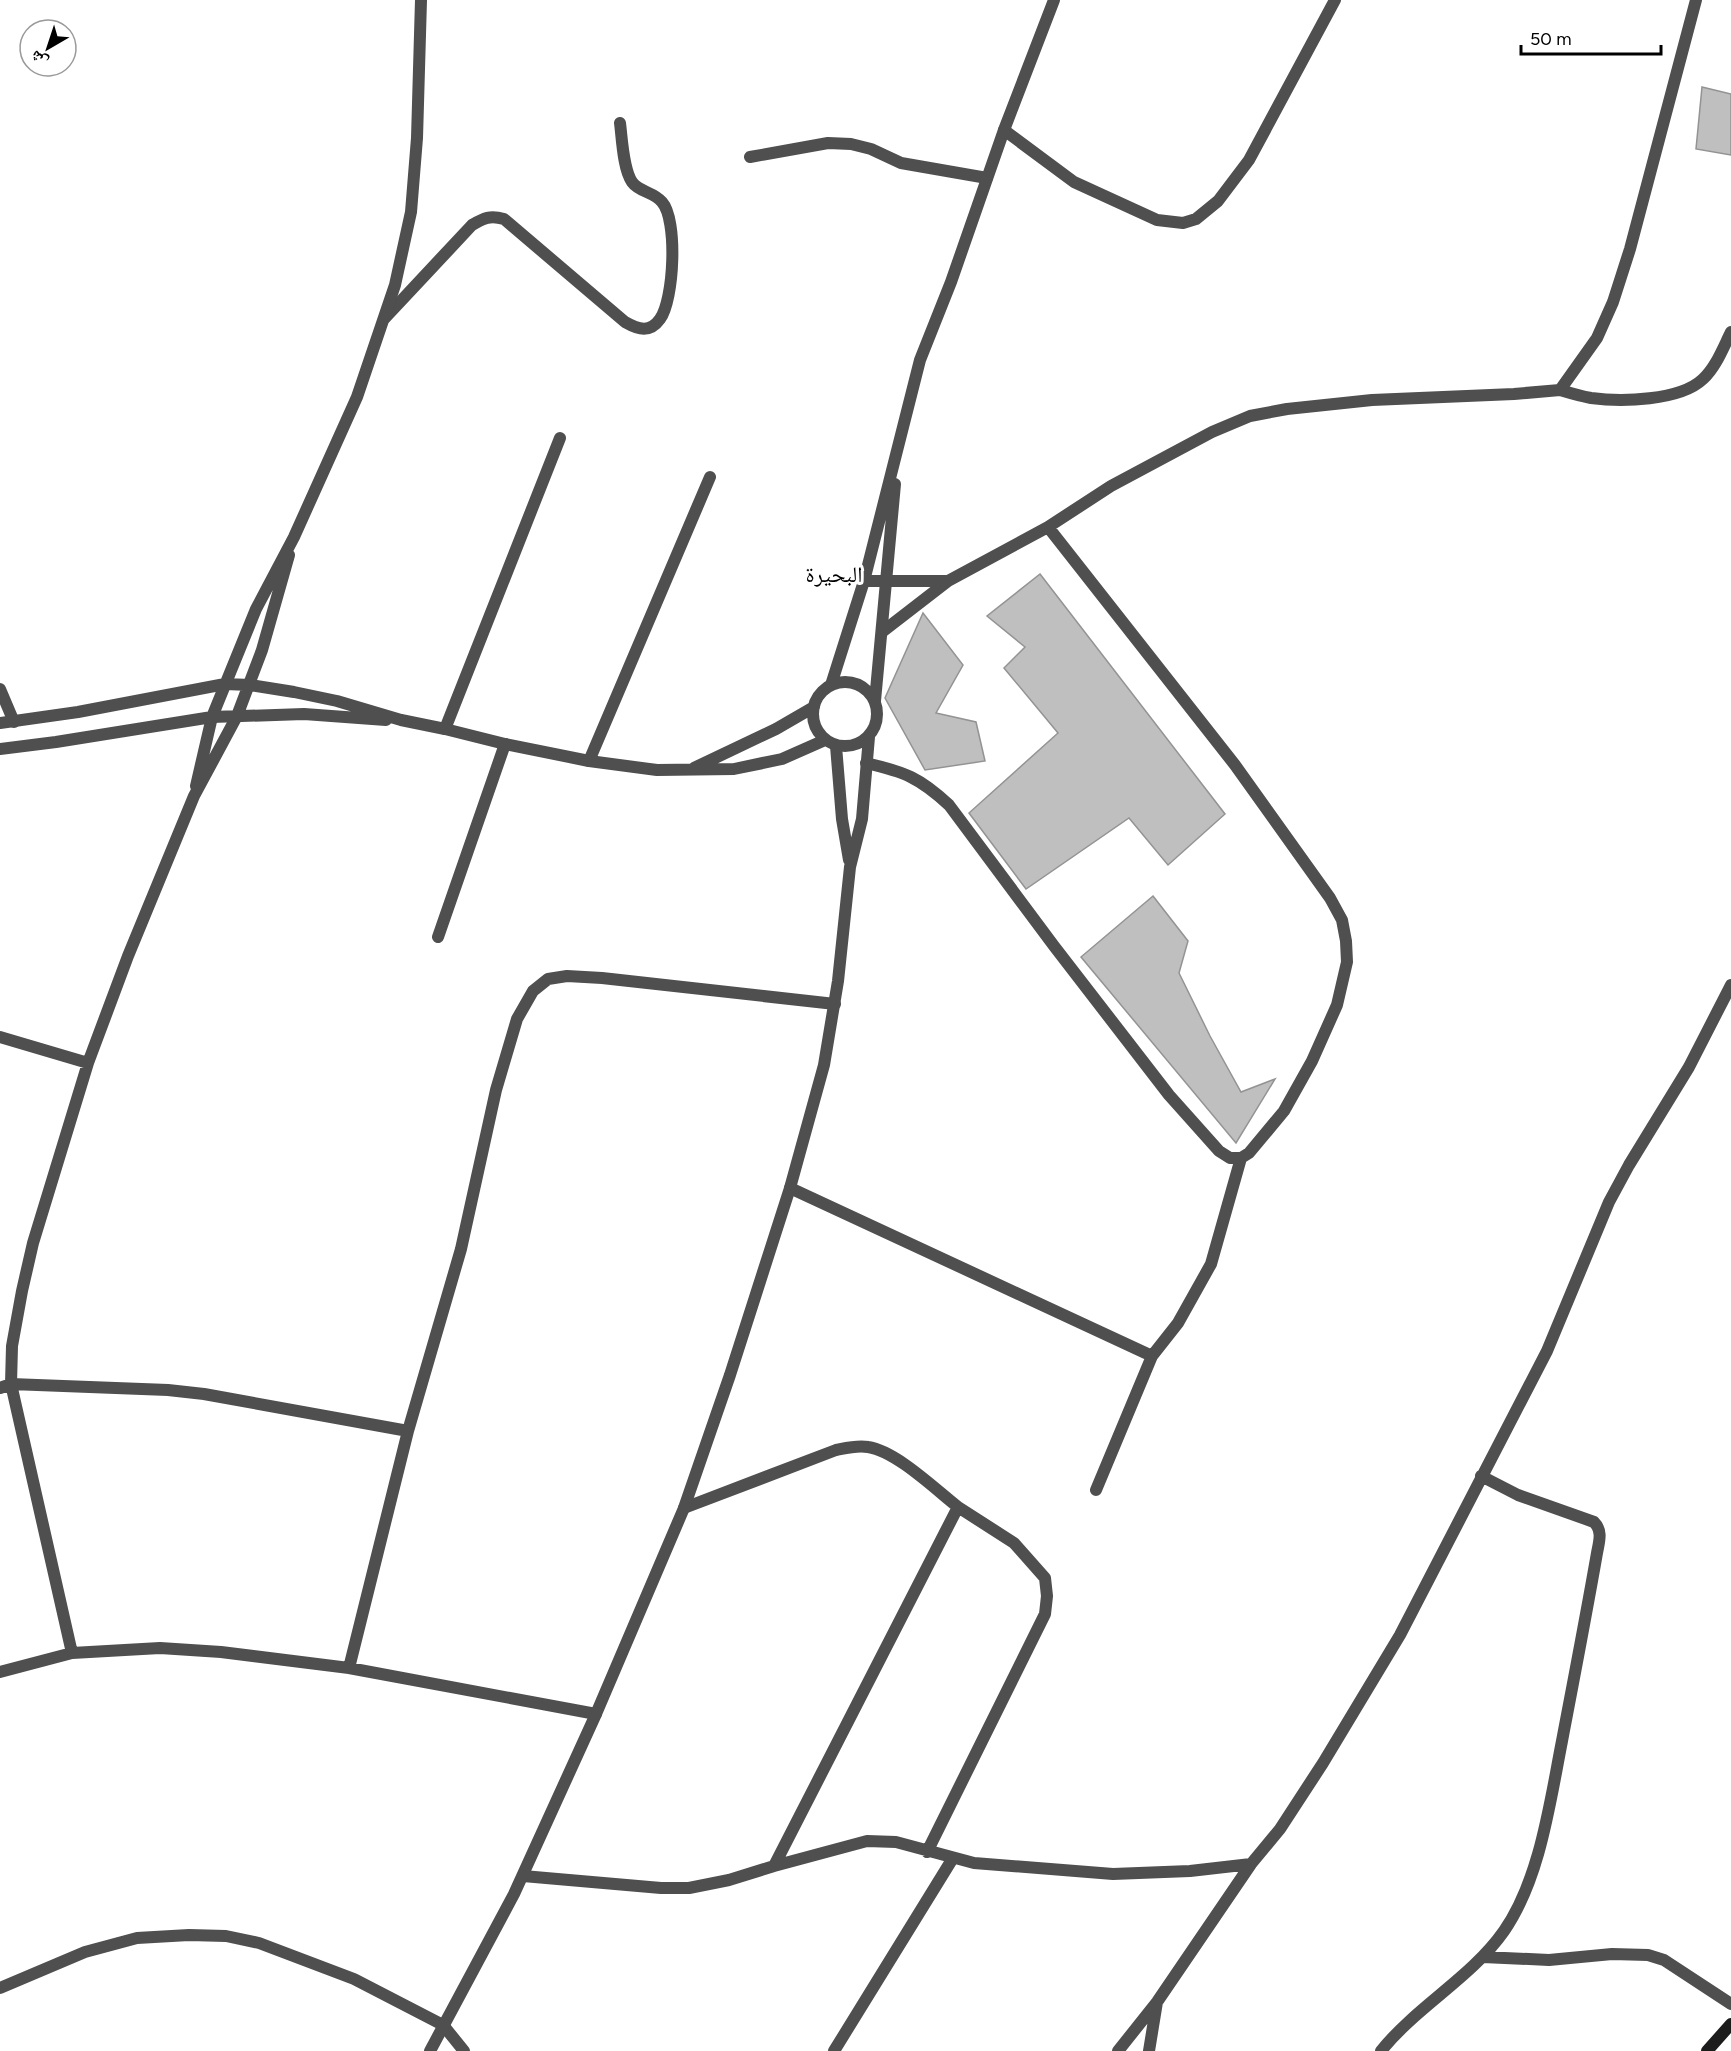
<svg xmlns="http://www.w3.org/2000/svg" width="1731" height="2051" viewBox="0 0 1731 2051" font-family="Figtree,'Noto Naskh Arabic',sans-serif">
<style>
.building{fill:#bfbfbf;stroke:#939393;stroke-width:1.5}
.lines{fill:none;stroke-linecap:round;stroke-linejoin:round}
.minor{stroke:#4f4f4f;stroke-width:12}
.tertiary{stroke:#4f4f4f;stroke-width:12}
.secondary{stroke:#1c1c1c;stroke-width:12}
.labels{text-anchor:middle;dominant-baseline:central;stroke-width:6;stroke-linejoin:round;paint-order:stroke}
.neighbourhood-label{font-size:22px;fill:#000;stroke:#fff}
</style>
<rect width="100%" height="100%" fill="#fff"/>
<path class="building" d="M1702,87L1731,94V155L1696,149Z
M1040,574L1225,814L1168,865L1129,818L1026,889L969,813L1058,733L1004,668L1025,647L987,616Z
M923,613L963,665L936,713L976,722L985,761L925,770L885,698Z
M1153,896L1188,941L1179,973L1210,1036L1241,1092L1275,1079L1236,1143L1081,957Z"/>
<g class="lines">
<path class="minor" d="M1004,130L1074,182L1157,220L1183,223L1196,219L1218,201L1249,160L1335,0
M750,157L828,143L851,144L871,149L901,163L987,178
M385,318L472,225C484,218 490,215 504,219L625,322C639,330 650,333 660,319C674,300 678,220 662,202C654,192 639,192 632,182C623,169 622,138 620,123
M1560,390C1570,393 1580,396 1591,398C1621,402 1680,401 1703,379C1716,367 1723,348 1731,332
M864,581H948
M882,632L948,581L1048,527L1111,486L1212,432L1250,416L1287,409L1372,400L1514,394L1560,390L1597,338L1613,302L1630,249L1696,0
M0,689L14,722
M445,729L560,438
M589,761L710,477
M866,763C905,772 920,778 949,805L1054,946L1169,1095L1219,1151L1230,1158H1241L1249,1153L1284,1111L1312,1061L1337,1005L1347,962L1346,941L1342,920L1330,898L1235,765L1048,527
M196,786L212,717
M438,937L505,744
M0,1037L88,1063
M790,1188L1152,1356L1178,1323L1211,1264L1241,1158
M0,1388L11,1384L168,1390L204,1394L408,1431
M1096,1490L1152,1356
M684,1508L836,1450C846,1448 857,1445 868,1447C896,1451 935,1489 958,1507L774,1866
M72,1653L11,1384L12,1346L22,1291L33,1243L88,1063L128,956L194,796L237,716
M349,1668L408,1431L461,1249L496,1090L517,1019L533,991L548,979L567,976L602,978L835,1004
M0,1672L72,1653L160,1648L221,1652L349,1668L596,1714
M927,1852L1045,1614L1047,1596L1045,1578L1014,1543L958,1507
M523,1876L661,1888H689L729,1880L774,1866L867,1841L896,1842L974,1863L1113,1874L1190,1871L1251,1864
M1483,1957L1549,1960L1612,1954L1648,1955L1664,1960L1731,2004
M0,1988L85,1952L137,1938L189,1935L226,1936L259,1943L354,1979L443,2025L464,2051
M834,2051L953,1858
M1118,2051L1157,2002L1251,1864L1280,1829L1323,1763L1400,1635L1547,1351L1609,1202L1629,1165L1689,1067L1731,985
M1149,2051L1157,2002
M1381,2051C1417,2006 1471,1978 1504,1931C1540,1879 1550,1802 1562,1741C1574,1678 1586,1616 1597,1553C1599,1542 1603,1531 1594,1522L1518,1495L1481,1476"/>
<path class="tertiary" d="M813 714a32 32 0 1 1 64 0a32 32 0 1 1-64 0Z
M831,685L864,581L920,360L951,282L1004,130L1054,0
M875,701L895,484
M237,716L262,650L289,555
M212,717L256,609L294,537L357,397L395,285L411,212L417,138L421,0
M0,723L78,712L225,684L250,685L294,692L337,701L401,720L445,729L505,744L589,761L657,770L734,769L782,759L825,740
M836,746L842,819L849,860
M0,749L56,742L212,717L304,714L386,720
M694,768L776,729L814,707
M430,2051L514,1894L596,1714L684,1508L730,1375L790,1188L824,1065L838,981L850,867L862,819L869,737"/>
<path class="secondary" d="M1707,2051L1731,2024"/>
</g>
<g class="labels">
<g class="neighbourhood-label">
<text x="834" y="574">البحيرة</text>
</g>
</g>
<g transform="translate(48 48) rotate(219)"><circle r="28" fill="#ffffff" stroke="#999999" stroke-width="1.5"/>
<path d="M0-4.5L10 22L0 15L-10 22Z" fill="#000000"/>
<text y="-9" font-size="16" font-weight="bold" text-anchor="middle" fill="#000000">ش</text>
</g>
<path d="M1521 45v9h140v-9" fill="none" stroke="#000000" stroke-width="3"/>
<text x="1530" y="45" font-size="18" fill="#000000" stroke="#ffffff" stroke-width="4.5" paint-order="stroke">50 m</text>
</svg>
